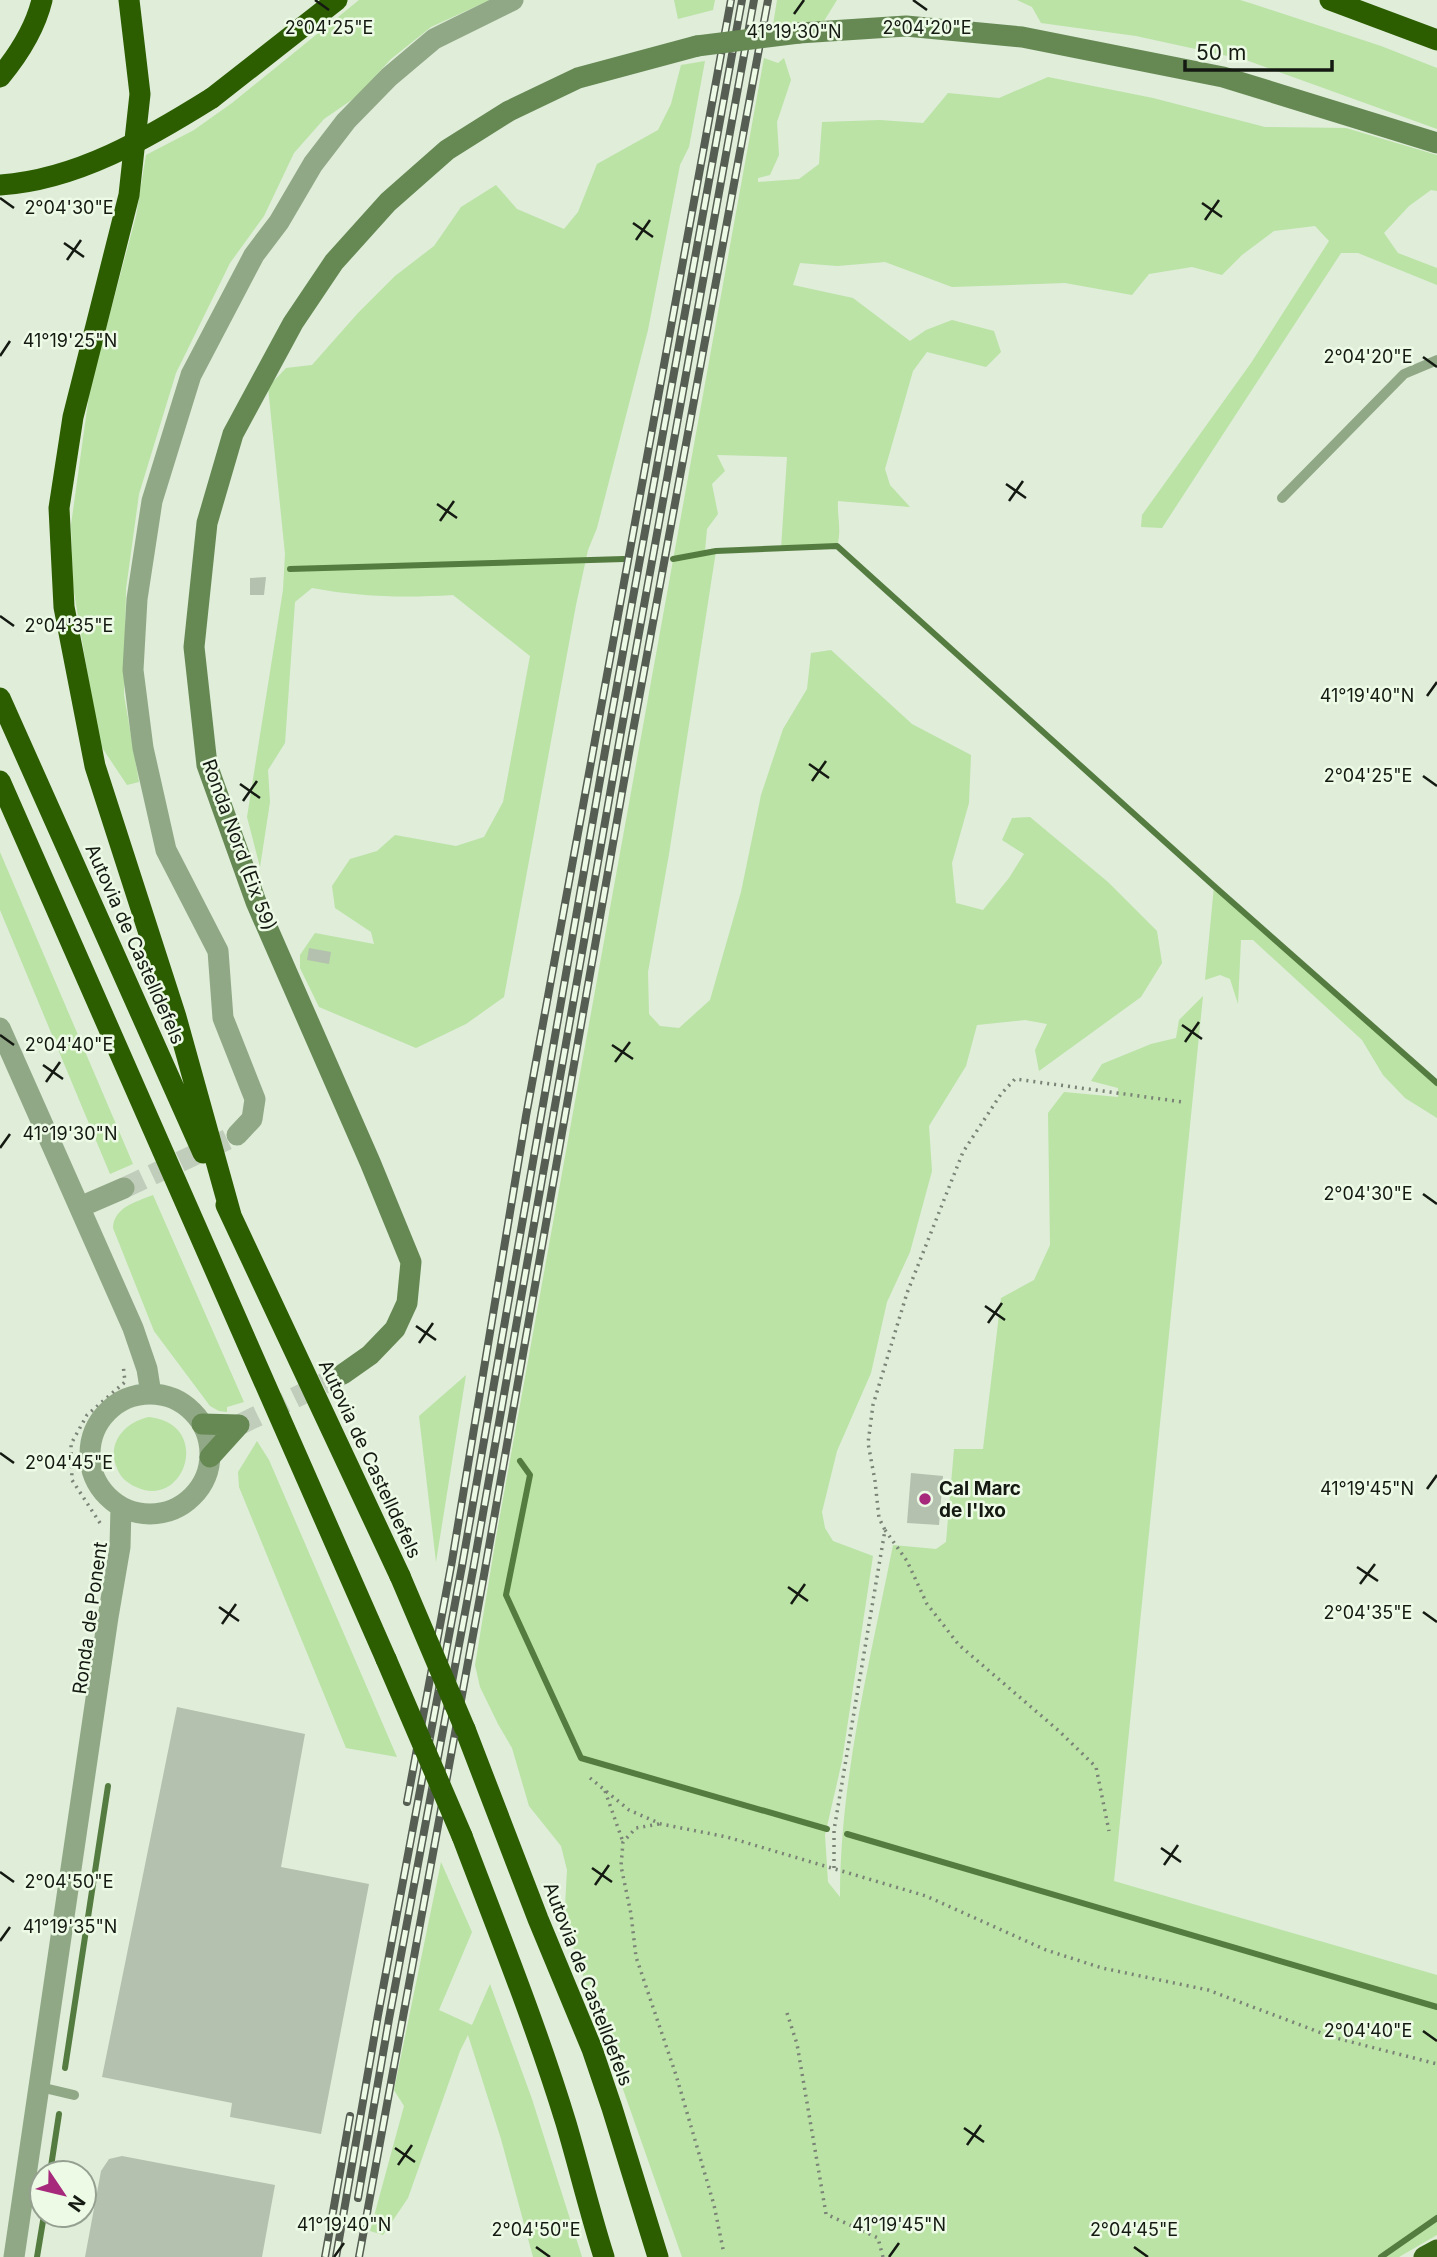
<svg xmlns="http://www.w3.org/2000/svg" width="1437" height="2257" viewBox="0 0 1437 2257" font-family="Inter,sans-serif">
<style>
.green{fill:#bae3a5}
.lines{fill:none;stroke-linecap:round;stroke-linejoin:round}
.stream{stroke:#557c40;stroke-width:6}
.building{fill:#b4c1ae}
.minor-tunnel{stroke:#c1cdbb;stroke-width:21;stroke-dasharray:21 10;stroke-linecap:butt}
.secondary-tunnel{stroke:#c1cdbb;stroke-width:21;stroke-dasharray:21 10;stroke-linecap:butt}
.path{stroke:#7a8376;stroke-width:3.5;stroke-dasharray:2 5;stroke-linecap:butt}
.service{stroke:#90a885;stroke-width:10}
.minor{stroke:#90a885;stroke-width:21}
.secondary{stroke:#668954;stroke-width:21}
.trunk{stroke:#3a6818;stroke-width:21}
.motorway{stroke:#2c5e00;stroke-width:21}
.rail-casing{stroke:#565e53;stroke-width:8}
.rail{stroke:#edfae6;stroke-width:5;stroke-dasharray:16;stroke-linecap:butt}
.secondary-bridge{stroke:#668954;stroke-width:21}
.motorway-bridge{stroke:#2c5e00;stroke-width:21}
.ticks{fill:none;stroke:#141912;stroke-width:2.5}
.poi-dot{fill:#a6297b;stroke:#edfae6;stroke-width:2.5}
.labels{text-anchor:middle;dominant-baseline:central;stroke-width:5;stroke-linejoin:round;paint-order:stroke}
.street-label{font-size:19px;fill:#141912;stroke:#edfae6}
.poi-label{font-size:19px;font-weight:bold;fill:#141912;stroke:#edfae6;text-anchor:start}
.ticks-label{font-size:18px;text-anchor:middle;fill:#141912;stroke:#edfae6;stroke-width:5;stroke-linejoin:round;paint-order:stroke}
</style>
<rect width="100%" height="100%" fill="#dfedd9"/>
<path class="green" d="M359,0H490L431,27L391,59L356,97L324,119L294,153L264,216L230,263L176,373L139,494L126,589L124,695L139,782L127,785L99,743L73,586L71,525L90,388L136,216L146,155L194,130L232,103Z
M674,0H715L713,10L678,19Z
M777,0H837L824,21L801,22L781,36L772,31Z
M1017,0H1240L1250,3L1381,46L1437,68V129L1246,60L1136,36L1041,23L1032,7Z
M764,58L778,63L784,58L791,80L777,122L779,155L770,175L758,178V182L799,179L819,164L822,122L880,120L923,123L948,93L999,98L1048,77L1153,98L1265,127L1346,128L1437,155V191L1431,190L1409,206L1384,233L1398,253L1437,268V285L1358,253H1341L1162,528L1141,527L1142,515L1251,363L1329,241L1315,226L1274,231L1242,255L1222,275L1192,267L1149,274L1132,295L1065,283L952,287L885,262L837,266L800,263L793,285L853,298L910,341L926,330L952,320L994,331L1001,352L986,367L927,352L913,371L885,469L890,485L910,507L838,501C837,518 842,530 837,546L781,549L787,457L717,455L725,471L712,484L718,514L707,529L705,551H716L669,854L648,972L649,1014L660,1026L679,1028L710,1000L741,892L761,795L783,729L807,689L811,653L831,650L912,724L971,755L969,803L952,863L956,903L983,910L1009,878L1024,854L1002,840L1012,818L1030,817L1108,882L1157,931L1162,963L1141,997L1039,1071L1035,1050L1047,1024L1025,1020L977,1025L966,1066L929,1126L932,1171L910,1252L887,1302L871,1373L837,1451L822,1512L825,1528L833,1541L873,1556L842,1761L825,1835L828,1882L840,1897C840,1779 870,1661 893,1545L936,1549L946,1542L954,1449H983L1001,1298L1034,1280L1050,1245L1048,1113L1064,1092L1118,1097V1088L1091,1081L1102,1064L1151,1044L1176,1038L1179,1020L1203,996L1114,1881L1437,1975V2235L1399,2257H682L566,1927L565,1906L567,1870L561,1846L529,1806L512,1748L498,1724L480,1687L475,1665L497,1532Z
M705,61L689,147L680,165L648,330L597,528L588,550L576,605L504,997L466,1024L416,1048L319,1007L300,968V955L315,933L374,944L371,932L335,908L332,886L350,859L377,851L395,835L456,846L484,837L503,802L530,656L453,595C405,598 360,597 312,588L295,602L285,743L268,770L270,802L260,867L247,817L283,590L285,554L268,387L286,368L312,365L358,313L395,276L434,246L461,207L496,185L517,209L564,229L578,212L597,164L658,130L671,104L681,65Z
M0,852L133,1164L110,1174L0,910Z
M1214,886L1437,1083V1118L1405,1098L1383,1075L1362,1040L1253,940H1241L1238,1004L1230,979L1220,975L1205,980Z
M153,1195L244,1402L227,1407V1412L219,1411L210,1406L154,1331L113,1228C114,1207 136,1202 153,1195Z
M466,1375L436,1562L419,1416Z
M149,1417C213,1424 185,1510 136,1487C127,1483 120,1477 117,1468C106,1443 125,1422 149,1417Z
M257,1441L269,1460L397,1757L346,1748L239,1487L238,1472Z
M441,1862L472,1932L439,2010L472,2025L490,1984L532,2099L582,2257H533L501,2139L468,2035L460,2051L408,2198L383,2235L370,2231L404,2106L394,2090Z"/>
<g class="lines">
<path class="stream" d="M673,559L716,551L837,546L1214,886L1437,1083
M290,569L624,559
M520,1461L530,1475L506,1595L581,1758L827,1829
M847,1834L1437,2007
M65,2068L108,1786
M50,2173L59,2114
M37,2257L44,2215
M1381,2257L1437,2218"/>
</g>
<path class="building" d="M266,577L264,595H250V578Z
M309,948L331,952L329,964L307,960Z
M911,1473L943,1476L939,1525L907,1523Z
M177,1707L305,1734L281,1867L369,1884L321,2134L230,2117L232,2103L102,2077Z
M122,2156L275,2185L262,2257H85L101,2171L109,2159Z"/>
<g class="lines">
<path class="minor-tunnel" d="M124,1188L237,1135"/>
<path class="secondary-tunnel" d="M239,1425L343,1374"/>
<path class="path" d="M100,1523L72,1480L71,1444L87,1415L125,1382L123,1364
M885,1530L907,1561L927,1604L959,1645L1059,1731L1096,1767L1109,1831
M590,1778L629,1810L661,1824L727,1837L926,1896L1046,1950L1102,1968L1208,1990L1332,2037L1437,2064
M605,1791L623,1842
M659,1824L636,1828L623,1842L621,1866L631,1914L636,1957L676,2075L714,2205L724,2254
M834,1868V1830L885,1530L879,1518L875,1481L868,1443L873,1405L907,1293L963,1152L1001,1094L1015,1079L1183,1102
M787,2013L797,2044L826,2214L878,2238L883,2257"/>
<path class="service" d="M1282,498L1404,374L1437,360
M40,2087L74,2095"/>
<path class="minor" d="M0,1028L133,1328L147,1369L151,1394
M237,1135L252,1119L255,1099L223,1018L218,951L166,850L143,748L133,670L137,599L152,501L191,375L254,255L279,222L313,164L346,121L389,77L434,39L513,0
M80,1207L124,1188
M90 1454a60 60 0 1 1 120 0a60 60 0 1 1-120 0Z
M14,2257L108,1617L120,1547L121,1507"/>
<path class="secondary" d="M799,33L906,26L1022,37L1223,77L1437,143
M343,1374L370,1355L395,1329L407,1303L411,1262L370,1162L256,902L207,765L194,647L207,523L233,434L293,323L334,262L388,202L447,150L509,111L578,78L697,46
M202,1424L239,1425
M210,1457L239,1425"/>
<path class="trunk" d="M1424,2257L1437,2250"/>
<path class="motorway" d="M129,0L140,94L129,195L73,417L59,508L64,607L95,766L176,1017L231,1215
M1330,0L1437,40
M0,77C19,54 35,29 42,0
M212,98L337,0
M0,698L203,1153
M0,781L386,1659
M226,1205L400,1576
M465,1729L538,1919L592,2049L612,2108L658,2257
M462,1836C498,1931 536,2025 566,2123C579,2167 590,2213 604,2257"/>
<defs>
<path id="rail" d="M407,1802L452,1561L526,1116L731,0
M358,2198L389,2019L473,1570L619,743L754,0
M325,2257L350,2116
M336,2257L378,2015L462,1566L607,740L742,0
M359,2257L484,1575L630,747L768,0"/>
</defs>
<use href="#rail" class="rail-casing"/>
<use href="#rail" class="rail"/>
<path class="secondary-bridge" d="M697,46L799,33"/>
<path class="motorway-bridge" d="M0,185C77,180 148,138 212,98
M400,1576L465,1729
M386,1659L462,1836"/>
</g>
<path class="ticks" d="M315,0L329,10M913,0L927,10M794,14L804,0M0,198L14,208M1202,203L1222,217M1205,220L1219,200M633,223L653,237M636,240L650,220M64,243L84,257M67,260L81,240M0,356L10,341M1423,357L1437,367M1006,484L1026,498M1009,501L1023,481M437,504L457,518M440,521L454,501M0,616L14,626M1427,696L1437,682M809,764L829,778M1423,776L1437,786M812,781L826,761M240,784L260,798M243,801L257,781M1182,1025L1202,1039M0,1035L14,1045M1185,1042L1199,1022M612,1045L633,1059M615,1062L630,1042M43,1065L63,1079M46,1082L60,1062M0,1148L10,1134M1423,1194L1437,1204M985,1306L1005,1320M988,1323L1002,1303M416,1326L436,1340M419,1343L433,1323M0,1453L14,1463M1427,1489L1437,1475M1357,1567L1378,1581M1360,1584L1375,1564M788,1587L808,1601M791,1604L805,1584M219,1607L239,1621M1423,1612L1437,1622M222,1624L236,1604M1161,1848L1181,1862M1164,1865L1178,1845M592,1868L612,1882M0,1872L14,1882M595,1885L609,1865M0,1941L10,1927M1423,2031L1437,2041M964,2128L984,2142M967,2145L981,2125M395,2148L415,2162M398,2165L412,2145M536,2247L550,2257M1134,2247L1148,2257M334,2257L344,2243M889,2257L899,2243"/>
<circle class="poi-dot" cx="925" cy="1499" r="7"/>
<g class="labels">
<g class="street-label">
<text transform="translate(239 845) rotate(70)">Ronda Nord (Eix 59)</text>
<text transform="translate(135 944) rotate(66)">Autovia de Castelldefels</text>
<text transform="translate(370 1459) rotate(65)">Autovia de Castelldefels</text>
<text transform="translate(90 1618) rotate(-82)">Ronda de Ponent</text>
<text transform="translate(588 1984) rotate(69)">Autovia de Castelldefels</text>
</g>
<g class="poi-label">
<text x="939" y="1488">Cal Marc<tspan x="939" dy="22">de l'Ixo</tspan></text>
</g>
</g>
<g class="ticks-label">
<text x="329" y="34">2°04'25"E</text>
<text x="927" y="34">2°04'20"E</text>
<text x="794" y="38">41°19'30"N</text>
<text x="69" y="214">2°04'30"E</text>
<text x="70" y="347">41°19'25"N</text>
<text x="1368" y="363">2°04'20"E</text>
<text x="69" y="632">2°04'35"E</text>
<text x="1367" y="702">41°19'40"N</text>
<text x="1368" y="782">2°04'25"E</text>
<text x="69" y="1051">2°04'40"E</text>
<text x="70" y="1140">41°19'30"N</text>
<text x="1368" y="1200">2°04'30"E</text>
<text x="69" y="1469">2°04'45"E</text>
<text x="1367" y="1495">41°19'45"N</text>
<text x="1368" y="1619">2°04'35"E</text>
<text x="69" y="1888">2°04'50"E</text>
<text x="70" y="1933">41°19'35"N</text>
<text x="1368" y="2037">2°04'40"E</text>
<text x="344" y="2231">41°19'40"N</text>
<text x="899" y="2231">41°19'45"N</text>
<text x="536" y="2236">2°04'50"E</text>
<text x="1134" y="2236">2°04'45"E</text>
</g>
<g transform="translate(63 2194) rotate(125)"><circle r="33" fill="#edfae6" stroke="#96a091" stroke-width="2"/>
<path d="M0-5L12 26L0 18L-12 26Z" fill="#a6297b"/>
<text y="-10" font-size="19" font-weight="bold" text-anchor="middle" fill="#141912">N</text>
</g>
<path d="M1185 60v10h147v-10" fill="none" stroke="#141912" stroke-width="3.5"/>
<text x="1196" y="60" font-size="21" fill="#141912" stroke="#edfae6" stroke-width="5" paint-order="stroke">50 m</text>
</svg>
